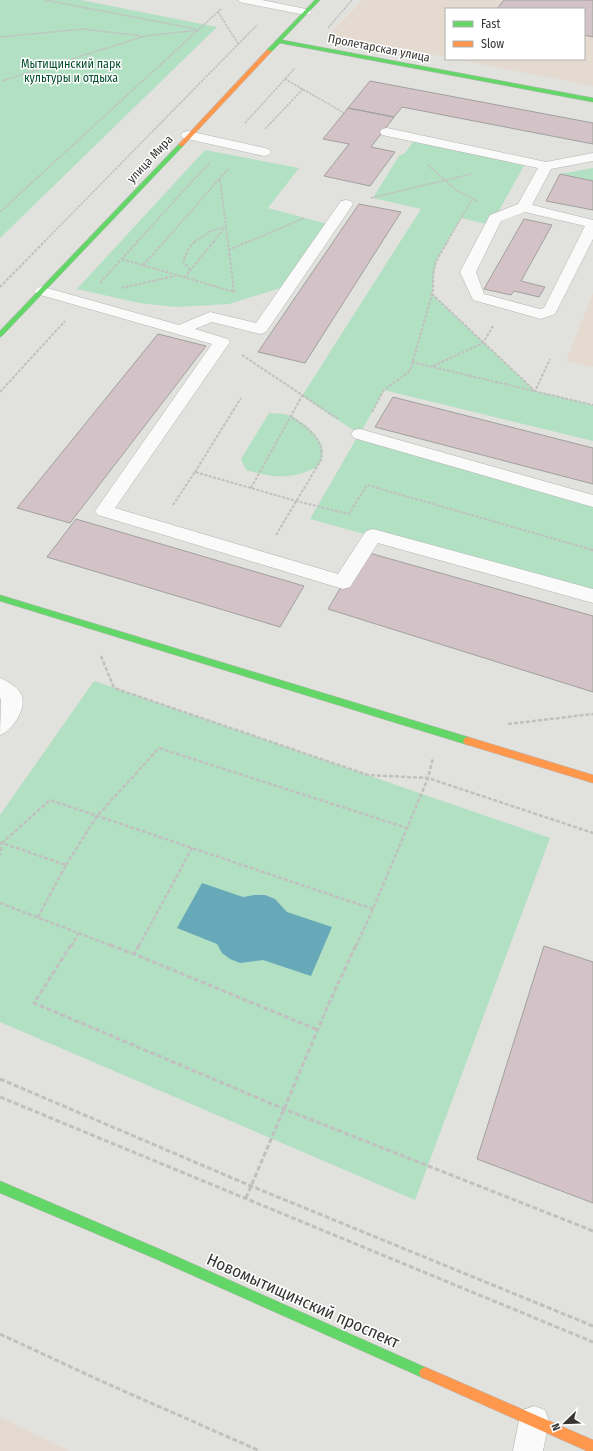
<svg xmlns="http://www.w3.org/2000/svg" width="593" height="1451" viewBox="0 0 593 1451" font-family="'Fira Sans Condensed',sans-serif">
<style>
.education{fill:#e4dacf}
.green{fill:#b2e0c3}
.water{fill:#68a9b9}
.building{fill:#d3c2c7;stroke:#a1a09e}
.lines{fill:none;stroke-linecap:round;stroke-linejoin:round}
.lane-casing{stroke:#b4b3b0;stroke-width:1}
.fast-casing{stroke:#b4b3b0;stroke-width:1}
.slow-casing{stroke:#b4b3b0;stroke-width:1}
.path-far3{stroke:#c0c0bf;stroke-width:1.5;stroke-dasharray:2.5 1;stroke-linecap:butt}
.path-far2{stroke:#c0c0bf;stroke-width:2;stroke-dasharray:3 1.5;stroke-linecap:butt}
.path-far1{stroke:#c0c0bf;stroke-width:2.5;stroke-dasharray:4 2;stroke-linecap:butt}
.path{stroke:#c0c0bf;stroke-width:3;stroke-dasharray:5 2.5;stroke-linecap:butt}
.lane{fill:#fafafa;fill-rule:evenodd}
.fast{fill:#63d668;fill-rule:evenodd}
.slow{fill:#ff974d;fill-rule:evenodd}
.labels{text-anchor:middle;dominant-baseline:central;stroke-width:3;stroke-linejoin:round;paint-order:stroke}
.far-street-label{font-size:12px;fill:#373634;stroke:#fff}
.far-park-label{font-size:12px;fill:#024d2c;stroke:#fff}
.near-street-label{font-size:17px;fill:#373634;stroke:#fff}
</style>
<rect width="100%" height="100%" fill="#e1e1dd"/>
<path class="education" d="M363,0H593V86L454,59H584V9H446V57L329,35Z
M593,293V367L566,361Z
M0,1417L69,1451H0Z"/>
<path class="green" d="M0,0H81L217,27L0,238Z
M416,138L526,162L491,225L461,218L436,261L432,294L535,391L593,405V441L384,390L360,434L593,501V597L310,519L359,434L302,396L421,209L373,198L399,156L405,153Z
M205,150L299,168L268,208L331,225L290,285L229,304L176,307L139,303L77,289Z
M593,168V181L560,174Z
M269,413C276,414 285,413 291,416C303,422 323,438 323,452C323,458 320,462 317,467C290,480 275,478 246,470L241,459Z
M94,681L550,838L415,1200L0,1022V815Z"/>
<path class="water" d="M202,883L243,897L254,895H265L275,899L287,912L332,927L311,976L263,960L240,963L230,959L222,953L217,944L177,928Z"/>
<path class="building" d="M504,0H593V37L584,35V9H497Z
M370,81L593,123V144L402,107L394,117L348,108Z
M348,108L394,117L371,147L395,152L370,186L324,176L349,144L323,139Z
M560,174L593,181V210L546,201Z
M359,204L401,212L305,363L258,352Z
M524,219L552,225L521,281L545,287L539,297L514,291L511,295L484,289Z
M158,334L206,346L70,523L17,508Z
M393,397L593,448V484L375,427Z
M76,519L304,586L280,627L47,557Z
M362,551L593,616V692L328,609Z
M544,946L593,962V1203L477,1159Z"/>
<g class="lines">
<defs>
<path id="lane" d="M238,0H262L306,9L310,10L312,12L310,14L306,15L244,3L240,2Z
M387,128L546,162L593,153V161L551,169L532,205L593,220V239L555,314L541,319L473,300L460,272L490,215L518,204L538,168L382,135L380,132L382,129ZM525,212L585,226L544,308L540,309L484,294L476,272L501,221Z
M188,131L269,149L271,152L269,155L264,156L183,138L181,135L183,132Z
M346,200L351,201L353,204L266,332L260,334L212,322L195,329L228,339L230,342L115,508L338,574L366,531L373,529L593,589V603L378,543L350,587L343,589L98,515L95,511L212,344L37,294L34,291L37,288L42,286L47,288L179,325L210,312L256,323L341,201Z
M360,429L593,495V507L354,438L351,434L354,430Z
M0,678C8,681 19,688 22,696C26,710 12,731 0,735L1,699L0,698Z
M534,1406L545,1410L549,1421L543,1451H513L519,1421L523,1410Z"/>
<path id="fast" d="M315,0H320L282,40L593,98V102L280,43L271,52H267V50Z
M179,144L184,145L2,336L0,337V331Z
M0,595L468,737L471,738L473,741L471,744L468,745L0,601Z
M0,1181L164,1251L429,1369L431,1373L429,1377L425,1379L421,1377L156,1259L0,1193Z"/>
<path id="slow" d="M267,50L272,51L183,146H179V144Z
M468,737L593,775V783L465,744L463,741L465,738Z
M425,1367L593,1440V1451H587L421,1377L419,1373L421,1369Z"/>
</defs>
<use href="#lane" class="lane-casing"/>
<use href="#fast" class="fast-casing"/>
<use href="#slow" class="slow-casing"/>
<path class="path-far3" d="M45,0L196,29
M218,12L239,45
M328,28L352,0
M0,37L83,29L142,36
M285,79L344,113
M2,81L145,36L198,30
M245,123L295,68
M265,129L303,89
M428,165L457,191L478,201
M220,179L228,242
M371,198L471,174
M0,212L222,8
M44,242L257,25
M137,242L209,163
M164,242L229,168
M194,242L211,231L225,227
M213,242L225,227
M248,242L304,218
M447,242L472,200"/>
<path class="path-far2" d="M228,250L250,241
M122,259L234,292L228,241
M143,265L165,241
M190,270L183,261L189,248L195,241
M184,278L214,241
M100,283L138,241
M0,287L45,241
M121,288L175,276
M432,294L535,391L550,359
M242,355L338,419
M412,362L593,405
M433,366L483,343L493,326
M0,392L65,321
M372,412L384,390L410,371L433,291V274L436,261L448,241
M195,472L241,398
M251,488L302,396
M173,505L195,472L296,501L349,514L367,485L593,550
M276,535L321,460C325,438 306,427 290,416"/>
<path class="path-far1" d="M591,550H593
M101,656L114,688L368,775L428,778L593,833
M508,724L593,714
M0,843H2L0,855
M66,865L97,816L159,748L407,828
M0,903L112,946
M38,917L66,865L2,843L50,800L373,909
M71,946L79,933
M139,946L192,848
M356,946L373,909L428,778L433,758"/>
<path class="path" d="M71,945L34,1003L284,1109L593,1231
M110,945L134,954
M139,945L134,954L318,1030
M0,1079L251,1186L593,1326
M0,1097L593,1342
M246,1198L330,1001L356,945
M0,1334L101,1381L260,1451"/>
<use href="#lane" class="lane"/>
<use href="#fast" class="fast"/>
<use href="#slow" class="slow"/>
</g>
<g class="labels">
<g class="far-street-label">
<text transform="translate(379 48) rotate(11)">Пролетарская улица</text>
<text transform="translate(150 159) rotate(-47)">улица Мира</text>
</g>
<g class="far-park-label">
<text x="71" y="64">Мытищинский парк<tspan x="71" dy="14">культуры и отдыха</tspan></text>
</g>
<g class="near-street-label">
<text transform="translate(303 1301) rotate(24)">Новомытищинский проспект</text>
</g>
</g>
<rect x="445" y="8" width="140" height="52" fill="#ffffff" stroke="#afafae"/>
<rect x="453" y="21" width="20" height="6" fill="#63d668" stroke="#afafae"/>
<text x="481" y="28" font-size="12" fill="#373634">Fast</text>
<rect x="453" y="41" width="20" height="6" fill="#ff974d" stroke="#afafae"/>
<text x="481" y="48" font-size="12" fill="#373634">Slow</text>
<g transform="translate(565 1423) rotate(247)" stroke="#ffffff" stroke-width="3" paint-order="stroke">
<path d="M0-3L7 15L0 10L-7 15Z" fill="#373634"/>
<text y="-6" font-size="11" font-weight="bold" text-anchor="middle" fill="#373634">N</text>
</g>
</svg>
